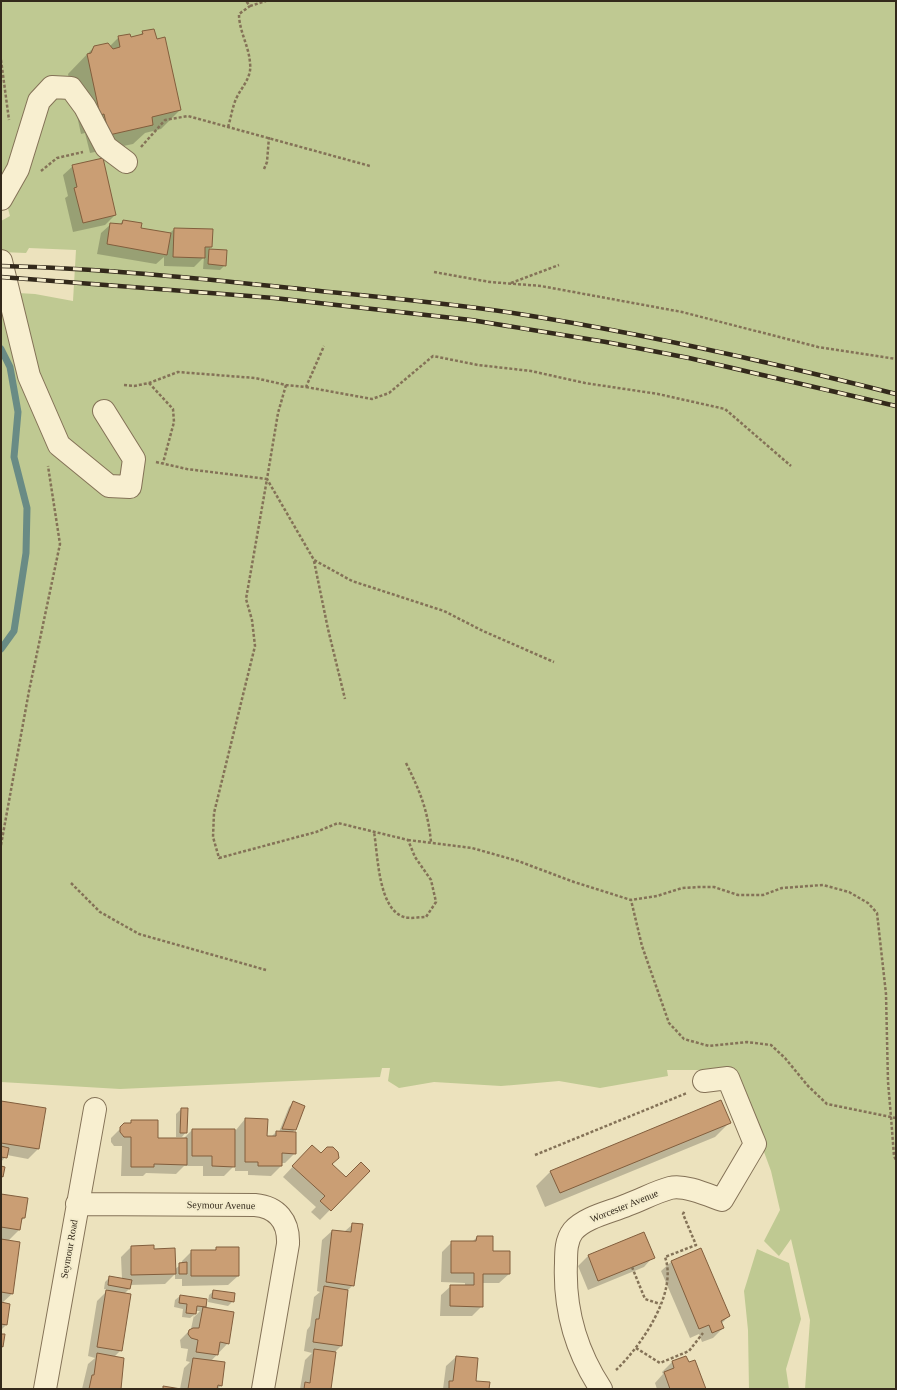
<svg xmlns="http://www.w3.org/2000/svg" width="897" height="1390" viewBox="0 0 897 1390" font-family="Georgia,serif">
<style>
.green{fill:#bfc992}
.shadow{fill:#0003;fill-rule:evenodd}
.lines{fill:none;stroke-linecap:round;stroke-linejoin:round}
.stream{stroke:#698b85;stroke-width:7}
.building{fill:#ca9e74;stroke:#825e3d}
.minor-casing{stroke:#847257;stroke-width:24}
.path{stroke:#847257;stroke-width:2.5;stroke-dasharray:3 2;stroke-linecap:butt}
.minor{stroke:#f8efd0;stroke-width:22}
.rail-casing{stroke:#33291b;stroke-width:4.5}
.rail{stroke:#f4eccc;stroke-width:3;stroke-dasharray:9;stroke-linecap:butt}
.labels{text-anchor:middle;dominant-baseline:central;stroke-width:4;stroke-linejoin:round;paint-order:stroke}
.street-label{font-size:10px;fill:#33291b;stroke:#f4eccc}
</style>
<rect width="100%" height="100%" fill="#ece2bd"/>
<path class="green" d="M1,1H896V1389H805L810,1320L791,1239L779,1256L764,1241L780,1210L771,1171L760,1141L730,1070H667L668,1076L600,1088L559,1081L501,1086L434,1082L399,1088L388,1081L390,1068H382L380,1077L120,1089L1,1082V292L35,294L73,301L76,250L29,248L26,253L1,252V221L10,216L1,182Z
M757,1249L789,1263L801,1319L786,1369L789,1389H749L748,1330L744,1291Z"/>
<path class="shadow" d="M143,32L180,110L161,129L145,133L133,144L90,153L85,133L81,134L68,74L94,47L110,46L119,37L130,38L139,36Z
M73,166L115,215L105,225L73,232L65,198L68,196L63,175Z
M123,221L140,229L169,234L174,229L211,247L208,250L226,251L225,265L220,270L203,269L204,257L194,267L164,266V257L156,264L97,254L101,233L111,224L119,225Z
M1,1102L45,1109L38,1149L28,1159L7,1155L1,1162Z
M294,1102L295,1129L292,1133L295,1153L285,1163H281V1166L271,1176L248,1175V1171H235V1165L224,1176H203V1166H184L176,1174L146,1173L143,1176H121L122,1146H114L111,1142V1138L125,1124H129L132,1121L157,1139H183L192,1130H236L245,1119L266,1137H271L276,1132H279L289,1107Z
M181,1109L186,1132L182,1137H176V1114Z
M730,1122L715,1137L545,1207L536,1186L551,1171Z
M312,1146L346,1179L368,1171L320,1220L311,1212L316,1207L283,1177Z
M1,1195L24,1218L20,1222L19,1230L8,1241L13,1293L2,1303L9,1305L6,1325L1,1330Z
M353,1224V1285L347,1291L341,1346L335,1352L330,1389H300L305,1360L312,1353L304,1351L307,1330L310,1326L314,1297L320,1292L317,1291L322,1240L332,1231L344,1232Z
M643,1233L653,1257L644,1267L588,1290L578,1266L588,1256Z
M477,1237L509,1274L499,1283H482V1306L472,1316H440L441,1295L451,1286H465V1283L441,1282L442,1252L452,1242H472Z
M153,1246V1250L175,1269L182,1264V1261L192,1251H214L217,1248L238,1276L228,1285L182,1286V1279H175V1274L165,1284L130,1285L129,1289L124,1294L121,1350L114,1357L119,1389H82L88,1364L95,1358L88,1356L97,1301L108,1290L104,1289L105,1282L110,1277L122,1279L121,1257L131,1247Z
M701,1249L729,1316L721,1324L723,1328L713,1338L702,1342L699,1334L690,1338L661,1271L671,1262Z
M214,1291L233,1301L228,1306L208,1302L209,1295Z
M180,1296L205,1307L203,1308L228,1343L211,1361L221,1386L217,1389H180L184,1368L190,1362L186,1361L188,1349L181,1348L180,1340L191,1329L194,1315L190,1318L182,1317L183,1309L174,1307L175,1300ZM195,1311H200L194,1317Z
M456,1357L474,1382L488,1389H443L446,1366Z
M686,1357L704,1389H657L655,1383L663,1374L662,1372L672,1362Z"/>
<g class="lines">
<path class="stream" d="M1,349L10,367L18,412L14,457L27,508L26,553L14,631L1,649"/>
</g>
<path class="building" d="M154,29L157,39L165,37L181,110L152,117L153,125L109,135L104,114L100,115L87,54L91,53L94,46L108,43L113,49L120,47L118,36L130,34L131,37L143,34L142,31Z
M103,158L116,215L83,223L74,188L77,187L72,165Z
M123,220L142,223L141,228L171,233L167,255L107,244L110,223L122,224Z
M174,228L213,229L212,247H205V258L173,257Z
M209,249L227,250L226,266L208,264Z
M721,1100L731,1123L560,1193L550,1171Z
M1,1101L46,1108L39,1149L1,1143Z
M293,1101L305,1106L296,1130L282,1129Z
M181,1108H188L187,1133H180Z
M245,1118L268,1119L267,1136H276V1131L296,1132V1154L282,1153V1166H258V1162H245Z
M131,1120H158V1138H187V1165L154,1164V1167H131V1137H124L120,1132V1127L124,1123H131Z
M192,1129H235V1167L212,1166V1156H192Z
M312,1145L321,1153L327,1147H333L338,1152L339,1158L332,1164L346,1177L361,1162L370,1171L331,1211L320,1201L325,1196L292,1166Z
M1,1146L9,1148L7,1158L1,1157Z
M1,1166L5,1167L3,1177L1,1176Z
M1,1194L28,1198L25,1218H22L20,1230L1,1227Z
M352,1223L363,1224L354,1286L326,1282L332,1230L351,1232Z
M644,1232L655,1258L598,1281L588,1255Z
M477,1236H493V1251H510V1274H483V1307L450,1306V1285H474V1273H451V1241H476Z
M1,1239L20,1242L13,1294L1,1292Z
M154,1245V1249L175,1248L176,1274L131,1275V1246Z
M216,1247H239V1276H191V1250H216Z
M701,1248L730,1316L721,1321L724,1328L712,1333L709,1325L699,1329L671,1261Z
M187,1262V1274H179V1263Z
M109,1276L132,1280L130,1289L108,1285Z
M324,1286L348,1290L342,1346L313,1342L316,1319H319Z
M106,1290L131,1294L122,1351L97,1347Z
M213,1290L235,1293L234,1302L212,1298Z
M180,1295L207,1299L206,1307L197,1306L196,1314L186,1313L187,1304L179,1303Z
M1,1302L10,1304L7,1325L1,1324Z
M203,1307L234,1312L229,1344L220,1342L218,1355L196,1352L198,1340L191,1338L188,1334L189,1330L193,1328H199Z
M1,1334H5L3,1347L1,1346Z
M314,1349L336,1352L331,1389H304L305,1382L310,1383Z
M97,1353L124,1358L121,1389H89L92,1375H94Z
M456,1356L478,1358L476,1381L490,1382L489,1389H449V1381H453Z
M686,1356L689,1362L695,1360L706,1389H670L664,1372L674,1368L672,1361Z
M193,1358L225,1362L222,1386L218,1385L217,1389H188Z
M163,1386L181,1389H163Z"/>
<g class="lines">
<defs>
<path id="minor" d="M1,199L18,169L39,101L52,87L71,88L85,107L106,147L126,162
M1,261L29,376L59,445L109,486L130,487L134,459L104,411
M77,1204L255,1205C277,1207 289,1221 288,1244L263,1389
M45,1389L95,1109
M601,1389C576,1351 564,1308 566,1263C566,1252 566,1240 573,1231C585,1217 611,1212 627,1205C641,1200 655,1192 670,1188C684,1184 708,1195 722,1200L755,1144L728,1078L704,1081"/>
</defs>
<use href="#minor" class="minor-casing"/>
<path class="path" d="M250,6L266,1
M1,60L9,120
M228,127C231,118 232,108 236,99C242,86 252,78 250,63C249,46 239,31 239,14L250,6L246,1
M141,147L165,120L188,116L370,166
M264,169L267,162L269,137
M41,171L57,158L83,152
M434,272L490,282L541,286L682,312L818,347L896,359
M511,283L559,265
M149,383L173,409L174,422L163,463
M124,385L134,386L149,383L178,372L255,378L286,385L306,387L324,346
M286,385L278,413L267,479L314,560L352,581L444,611L483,631L554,662
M306,387L372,399L389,393L433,356L478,365L531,371L585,383L658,394L725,409L791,466
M156,462L187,469L267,479L246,599L252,620L255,646L214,813L213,837L219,858L316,832L338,823L408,840L415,857L431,880L436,902L426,917C419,917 410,919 404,917C378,909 378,855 374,832
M314,561L328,629L345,699
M406,763C420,791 428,811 431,842
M408,840L472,848L518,861L574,882L631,900L657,896L682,888L699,887H714L738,895H763L782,888L823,885L849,892L868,903L877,913L886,994L888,1082L891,1117L827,1104L808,1086L785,1058L771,1045L747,1042L709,1046L684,1039L669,1023L642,946L631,900
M1,845L29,691L60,544L48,466
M71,883L100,912L139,934L266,970
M896,1118L891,1117L894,1156L896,1160
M535,1155L687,1093
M632,1267L645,1299L660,1304
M636,1348L660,1363L689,1351L703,1333
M616,1370C641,1346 678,1293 665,1257L696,1245L683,1214L685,1210"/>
<use href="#minor" class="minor"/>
<defs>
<path id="rail" d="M1,266C98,268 195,278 291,288C365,296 440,302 513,313C642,333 770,362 896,394
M1,277L274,298L471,320L606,342L689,358L896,406"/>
</defs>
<use href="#rail" class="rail-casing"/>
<use href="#rail" class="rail"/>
</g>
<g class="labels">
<g class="street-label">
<text transform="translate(221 1205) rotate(1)">Seymour Avenue</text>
<text transform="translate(624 1206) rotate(-22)">Worcester Avenue</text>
<text transform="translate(69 1249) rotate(-80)">Seymour Road</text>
</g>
</g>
<rect width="897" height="1390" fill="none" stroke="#33291b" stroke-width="4"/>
</svg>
